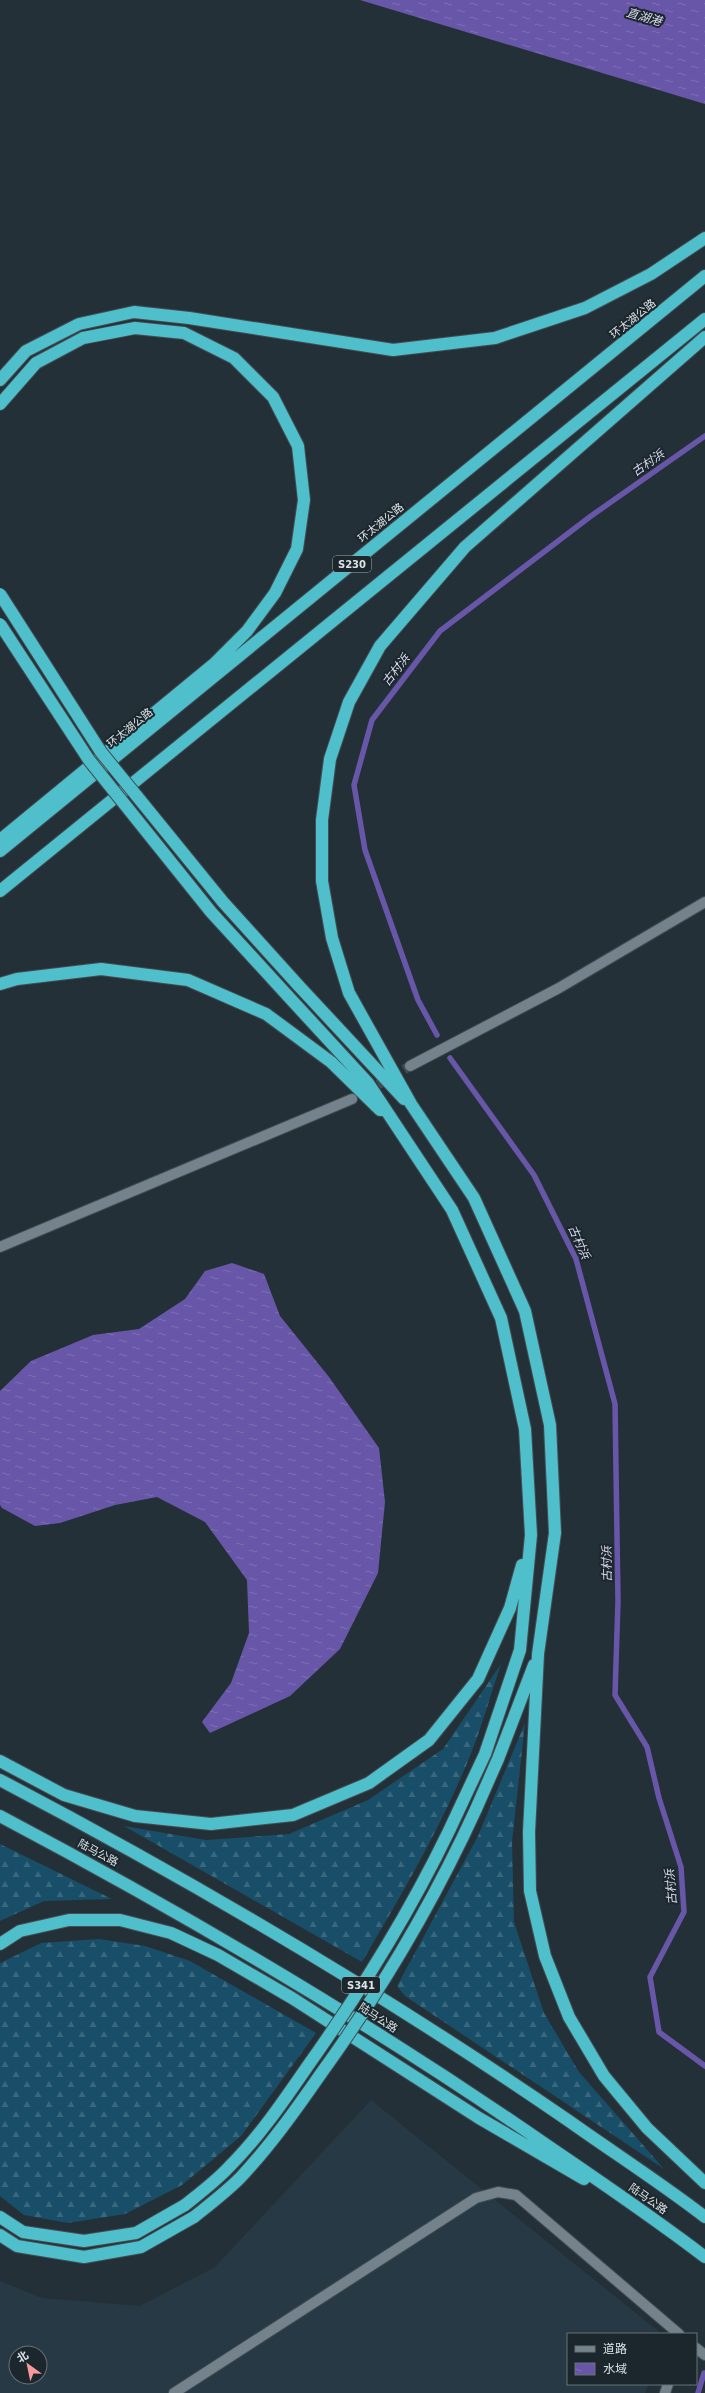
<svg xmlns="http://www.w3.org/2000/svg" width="705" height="2393" viewBox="0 0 705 2393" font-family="'DejaVu Sans','Noto Sans SC',sans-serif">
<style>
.built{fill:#263944;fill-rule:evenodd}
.forest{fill:url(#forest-firs)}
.water{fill:url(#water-ripples)}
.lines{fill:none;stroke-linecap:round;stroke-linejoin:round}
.stream{stroke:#6857a8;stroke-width:5.5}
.minor-tunnel{stroke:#3f4b51;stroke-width:10;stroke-dasharray:10 5;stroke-linecap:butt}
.minor-casing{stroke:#434d53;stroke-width:12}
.highway-casing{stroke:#434d53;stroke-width:14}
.minor{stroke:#74838b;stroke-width:10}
.highway{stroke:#4ebfcb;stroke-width:12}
.highway-bridge-casing{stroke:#434d53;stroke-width:14;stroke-linecap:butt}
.highway-bridge{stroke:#4ebfcb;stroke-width:12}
.labels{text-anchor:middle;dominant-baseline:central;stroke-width:4;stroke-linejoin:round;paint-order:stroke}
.shield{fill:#1b272d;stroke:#a1abaf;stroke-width:1}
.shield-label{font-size:10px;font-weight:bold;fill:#dbe3e7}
.street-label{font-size:11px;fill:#dbe3e7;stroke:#1b272d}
.water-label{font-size:12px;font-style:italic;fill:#dddbf1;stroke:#1b272d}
</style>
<defs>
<pattern id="forest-firs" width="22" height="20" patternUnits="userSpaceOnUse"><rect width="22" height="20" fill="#184e68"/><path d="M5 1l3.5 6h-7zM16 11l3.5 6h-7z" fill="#39677e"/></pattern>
<pattern id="water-ripples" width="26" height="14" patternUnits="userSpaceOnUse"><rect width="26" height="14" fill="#6857a8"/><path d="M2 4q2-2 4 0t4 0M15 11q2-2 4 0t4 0" fill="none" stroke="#7d6fb4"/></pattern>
</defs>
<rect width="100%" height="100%" fill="#243037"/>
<path class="built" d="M371,2100L662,2334H568V2384H649L645,2393H0V2281L42,2298L140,2306L215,2267ZM16,2353H40V2377H16Z"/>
<path class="forest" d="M501,1664C491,1693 483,1723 472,1751C443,1824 402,1894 362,1962L124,1826L206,1840L289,1834L368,1800L443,1749Z
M525,1723L512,1842L514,1922L544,2013L579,2072L664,2169L405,1996L397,1986L478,1836Z
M0,1844L112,1899L44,1901L0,1921Z
M99,1939L145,1946L190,1961L316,2033L241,2136L182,2185L125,2214L68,2223L24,2215L0,2196V1963L41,1943Z"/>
<path class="water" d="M360,0H705V104Z
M232,1263L264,1274L280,1316L329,1377L379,1448L385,1502L378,1573L340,1649L290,1696L210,1733L202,1722L231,1683L249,1633L247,1580L205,1522L157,1497L115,1505L60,1523L35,1526L2,1508L0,1505V1391L31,1361L93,1335L139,1329L185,1299L205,1271Z"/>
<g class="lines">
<path class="stream" d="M437,1035L418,1000L365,850L354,785L372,720L440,631L591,516L705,436
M450,1058L534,1175L576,1259L615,1404L618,1601L615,1695L647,1747L659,1798L681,1867L684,1912L650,1977L659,2032L705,2066
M698,2393L704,2373"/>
<path class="minor-tunnel" d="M365,1092L410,1066"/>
<defs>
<path id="minor" d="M410,1066L559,988L705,902
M0,1247L352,1099
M696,2348L705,2355
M174,2393L476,2198L498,2192L516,2195L679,2334
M665,2393L668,2384"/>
<path id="highway" d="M705,337L465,547L380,646L349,702L330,759L322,820V881L332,938L349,993L411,1104L474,1198L525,1311L550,1425L555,1533L538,1654L529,1832L530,1891L545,1956L569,2017L604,2076L647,2128L705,2183
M0,380L26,351L79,324L134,312L189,318L393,350L495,338L585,308L651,274L705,238
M0,404L36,363L83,338L135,328L184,333L234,358L273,397L298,446L304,500L297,549L275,593L247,631L214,664L0,840
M0,851L705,276
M0,891L705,319
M0,984L17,979L101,969L188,980L266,1014L331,1062L380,1110
M298,985L404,1099
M287,995L368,1083L452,1210L501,1318L525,1429L531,1535L520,1650L485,1754L462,1803
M0,1761L64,1795L135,1816L211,1824L293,1815L369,1783L429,1740L478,1679L510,1608L522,1565
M0,1780C196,1883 386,1995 569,2121C614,2153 661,2183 705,2217
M476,1809L498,1759L534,1665
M0,1816C189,1916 372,2024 548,2146C601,2182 654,2218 705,2257
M0,1944L20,1931L69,1920H120L171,1933L218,1955L292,1998L479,2118L584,2179
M0,2217L23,2232L84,2241L136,2233L185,2205
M0,2235L17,2246L84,2257L141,2247L194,2217"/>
</defs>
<use href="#minor" class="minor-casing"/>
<use href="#highway" class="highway-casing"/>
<use href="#minor" class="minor"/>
<use href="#highway" class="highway"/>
<defs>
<path id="highway-bridge" d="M0,594L101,752L223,902L298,985
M0,624L89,760L211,912L287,995
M185,2205C200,2193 216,2181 229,2167C259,2137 283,2102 307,2067C366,1984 420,1896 462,1803
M194,2217C209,2205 226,2192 240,2178C270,2146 295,2111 320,2075C380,1992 433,1903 476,1809"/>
</defs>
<use href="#highway-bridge" class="highway-bridge-casing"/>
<use href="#highway-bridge" class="highway-bridge"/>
</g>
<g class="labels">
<g class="shield">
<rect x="333" y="556" width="38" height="16" rx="3"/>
<rect x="342" y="1977" width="38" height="16" rx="3"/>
</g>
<g class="shield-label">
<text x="352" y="564">S230</text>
<text x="361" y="1985">S341</text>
</g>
<g class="street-label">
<text transform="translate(633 319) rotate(-39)">环太湖公路</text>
<text transform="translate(381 523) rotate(-39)">环太湖公路</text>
<text transform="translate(130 728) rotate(-39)">环太湖公路</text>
<text transform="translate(98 1853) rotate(28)">陆马公路</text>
<text transform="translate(378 2018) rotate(33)">陆马公路</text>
<text transform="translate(648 2199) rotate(35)">陆马公路</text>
</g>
<g class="water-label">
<text transform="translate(644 17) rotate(16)">直湖港</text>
<text transform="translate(648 463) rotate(-35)">古村浜</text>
<text transform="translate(396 670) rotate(-52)">古村浜</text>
<text transform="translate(579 1242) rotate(66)">古村浜</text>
<text transform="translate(607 1564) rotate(-91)">古村浜</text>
<text transform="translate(671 1887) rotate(-95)">古村浜</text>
</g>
</g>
<rect x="567" y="2333" width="130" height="52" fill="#1b272d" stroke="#687277"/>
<rect x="575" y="2346" width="20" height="6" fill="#74838b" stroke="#687277"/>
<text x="603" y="2353" font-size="12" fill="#dbe3e7">道路</text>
<rect x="575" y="2363" width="20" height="12" fill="url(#water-ripples)" stroke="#687277"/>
<text x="603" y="2373" font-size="12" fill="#dbe3e7">水域</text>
<g transform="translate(28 2365) rotate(327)"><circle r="19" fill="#1b272d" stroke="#687277"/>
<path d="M0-3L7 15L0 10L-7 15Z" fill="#f59b9d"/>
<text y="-6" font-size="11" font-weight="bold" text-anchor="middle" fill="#dbe3e7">北</text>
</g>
</svg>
